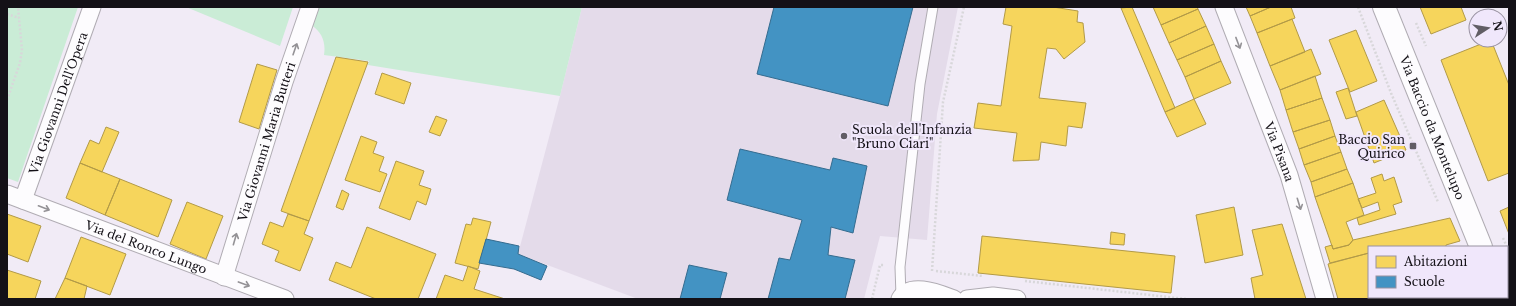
<svg xmlns="http://www.w3.org/2000/svg" width="1516" height="306" viewBox="0 0 1516 306" font-family="'Libre Baskerville',serif">
<style>
.education{fill:#e4dbea}
.green{fill:#caecd6}
.homes{fill:#f6d55c;stroke:#b29a47}
.schools{fill:#4393c3;stroke:#356c8f}
.lines{fill:none;stroke-linecap:round;stroke-linejoin:round}
.service-casing{stroke:#b0acb3;stroke-width:11}
.minor-casing{stroke:#b0acb3;stroke-width:19}
.tertiary-casing{stroke:#b0acb3;stroke-width:24}
.path{stroke:#d8d7da;stroke-width:2.5;stroke-dasharray:2 2;stroke-linecap:butt}
.service{stroke:#fdfcfe;stroke-width:9}
.minor{stroke:#fdfcfe;stroke-width:17}
.tertiary{stroke:#fdfcfe;stroke-width:22}
.oneway{stroke:#949296}
.poi-dot{fill:#615d65;stroke:#f0e7fb;stroke-width:1.5}
.labels{text-anchor:middle;dominant-baseline:central;stroke-width:4;stroke-linejoin:round;paint-order:stroke}
.street-label{font-size:12px;fill:#141117;stroke:#f0e7fb}
.poi-label{font-size:12px;fill:#141117;stroke:#f0e7fb;text-anchor:start}
</style>
<rect width="100%" height="100%" fill="#f1ebf6"/>
<path class="education" d="M582,7H958L937,114L927,240L880,236L864,299H638L518,254L560,96Z"/>
<path class="green" d="M7,7H78L18,182L7,178Z
M186,7H293L280,46Z
M318,7H582L560,96L368,65L369,61L324,55C326,42 322,32 311,25Z"/>
<path class="homes" d="M1006,7H1053L1078,11L1077,22L1083,23L1085,42L1064,59L1056,49L1047,48L1039,98L1086,103L1082,128L1068,126L1066,146L1041,142L1039,160L1013,161L1017,133L974,128L978,103L1001,106L1012,26L1003,24Z
M1132,7L1175,108L1165,112L1121,8Z
M1153,7H1197L1198,9L1161,25Z
M1246,7H1271L1250,16Z
M1271,7H1291L1295,18L1257,33L1250,16Z
M1420,7H1461L1466,20L1431,34Z
M1198,9L1206,26L1169,43L1161,25Z
M1292,19L1305,52L1270,66L1257,33Z
M1206,26L1214,44L1177,60L1169,43Z
M1356,30L1377,81L1350,92L1329,40Z
M1491,40L1509,85V173L1488,181L1441,60Z
M1214,44L1221,61L1185,77L1177,60Z
M1311,49L1321,74L1280,90L1270,66Z
M336,57L368,62L309,221L281,211Z
M1221,61L1231,83L1194,99L1185,77Z
M257,64L277,70L259,129L239,122Z
M382,73L411,83L404,104L375,94Z
M1315,76L1322,98L1286,110L1280,90Z
M1348,88L1357,116L1346,119L1336,92Z
M1322,98L1330,120L1293,132L1286,110Z
M1194,99L1206,124L1177,137L1165,112Z
M1384,100L1406,150L1374,163L1356,112Z
M436,116L447,120L440,136L429,132Z
M1330,120L1335,136L1299,149L1293,132Z
M106,127L119,132L102,172L80,163L90,140L99,144Z
M361,136L377,142L373,153L384,157L379,171L387,174L380,192L345,180Z
M1335,136L1341,152L1304,165L1299,149Z
M1341,152L1347,169L1311,182L1304,165Z
M396,161L424,171L419,185L431,189L426,205L417,201L410,220L379,208Z
M80,163L120,179L105,215L66,198Z
M1347,169L1353,183L1315,197L1311,182Z
M1382,174L1384,181L1394,177L1402,202L1393,205L1396,214L1359,225L1357,218L1380,210L1378,202L1362,208L1358,199L1376,193L1371,178Z
M120,179L172,200L158,237L105,215Z
M1353,183L1364,215L1346,222L1353,240L1349,245L1333,249L1315,197Z
M342,190L349,194L343,210L336,207Z
M187,202L223,216L206,259L170,244Z
M1234,207L1243,255L1205,263L1196,215Z
M1509,207V234L1500,211Z
M7,214L41,226L28,262L7,254Z
M288,214L309,221L304,234L313,238L300,271L275,261L279,251L262,244L270,222L283,227Z
M473,218L491,222L478,269L455,263L466,224L471,225Z
M1450,218L1460,241L1446,245V247H1369V253L1330,263L1325,247L1332,245L1333,249L1349,245L1353,240Z
M1282,224L1306,299H1255L1251,278L1263,275L1252,230Z
M367,227L436,254L418,299H376L329,280L336,262L351,268Z
M1111,232L1125,234L1124,245L1110,244Z
M982,236L1175,256L1171,293L978,273Z
M81,237L126,254L110,295L65,278Z
M1369,253V297H1389V299H1338L1328,264Z
M468,266L480,271L474,289L505,299H436L445,275L463,281Z
M7,270L41,281L35,299H7Z
M65,278L87,286L84,299H55Z
M1430,297H1453V298L1431,299Z"/>
<path class="schools" d="M774,7H913L888,106L757,74Z
M740,149L830,170L833,158L867,166L853,233L831,227L828,255L855,260L845,299H768L779,258L790,260L802,220L727,200Z
M486,239L519,246L518,254L547,266L541,280L514,269L479,263Z
M689,265L727,273L720,299H680Z"/>
<g class="lines">
<defs>
<path id="service" d="M901,296L900,267L920,84L933,7"/>
<g id="minor">
<path id="s1" d="M1224,7L1289,175L1325,299"/>
<path id="s2" d="M7,194L285,299"/>
<path id="s3" d="M23,200L92,7"/>
<path id="s4" d="M224,277L284,82L310,7"/>
<path d="M900,299C910,281 940,294 954,299"/>
<path d="M967,299L993,296L1017,299"/>
</g>
<g id="tertiary">
<path id="s5" d="M1384,7L1481,247"/>
<path d="M1502,297V299"/>
</g>
</defs>
<use href="#service" class="service-casing"/>
<use href="#minor" class="minor-casing"/>
<use href="#tertiary" class="tertiary-casing"/>
<path class="path" d="M1358,7L1391,93L1438,202
M7,14L19,18
M1416,23L1426,46
M7,100L20,63L22,50L18,7
M1503,238L1507,247
M1507,248L1509,253
M932,271L943,102L964,7
M936,271L983,276
M1025,281L1186,299
M872,299L880,265H885
M1449,299L1467,297"/>
<use href="#service" class="service"/>
<use href="#minor" class="minor"/>
<use href="#tertiary" class="tertiary"/>
</g>
<defs><path id="oneway-shaft" d="M-6 0H5M1.5-3L5.5 0L1.5 3" fill="none" stroke-width="1.6" stroke-linecap="round" stroke-linejoin="round"/></defs>
<g class="oneway">
<use href="#oneway-shaft" transform="translate(1238 43) rotate(69)"/>
<use href="#oneway-shaft" transform="translate(295 49) rotate(-71)"/>
<use href="#oneway-shaft" transform="translate(1299 204) rotate(73)"/>
<use href="#oneway-shaft" transform="translate(44 208) rotate(21)"/>
<use href="#oneway-shaft" transform="translate(235 239) rotate(-74)"/>
<use href="#oneway-shaft" transform="translate(244 284) rotate(20)"/>
</g>
<g class="poi-dot">
<circle cx="844" cy="136" r="4"/>
<rect x="1409" y="142" width="8" height="8" rx="2"/>
</g>
<g class="labels">
<g class="street-label">
<text stroke="none"><textPath href="#s3" startOffset="103">Via Giovanni Dell'Opera</textPath></text>
<text stroke="none"><textPath href="#s5" startOffset="130">Via Baccio da Montelupo</textPath></text>
<text stroke="none"><textPath href="#s4" startOffset="142">Via Giovanni Maria Butteri</textPath></text>
<text stroke="none"><textPath href="#s1" startOffset="155">Via Pisana</textPath></text>
<text stroke="none"><textPath href="#s2" startOffset="149">Via del Ronco Lungo</textPath></text>
</g>
<g class="poi-label">
<text x="852" y="129">Scuola dell'Infanzia<tspan x="852" dy="14">"Bruno Ciari"</tspan></text>
<text x="1405" y="139" text-anchor="end">Baccio San<tspan x="1405" dy="14">Quirico</tspan></text>
</g>
</g>
<rect width="1516" height="306" fill="none" stroke="#141117" stroke-width="16"/>
<rect x="1368" y="246" width="140" height="52" fill="#f0e7fb" stroke="#9891a0"/>
<rect x="1376" y="256" width="20" height="12" fill="#f6d55c" stroke="#9891a0"/>
<text x="1404" y="266" font-size="12" fill="#141117">Abitazioni</text>
<rect x="1376" y="276" width="20" height="12" fill="#4393c3" stroke="#9891a0"/>
<text x="1404" y="286" font-size="12" fill="#141117">Scuole</text>
<g transform="translate(1488 28) rotate(78)"><circle r="19" fill="#f0e7fb" stroke="#9891a0"/>
<path d="M0-3L7 15L0 10L-7 15Z" fill="#615d65"/>
<text y="-6" font-size="11" font-weight="bold" text-anchor="middle" fill="#141117">N</text>
</g>
</svg>
